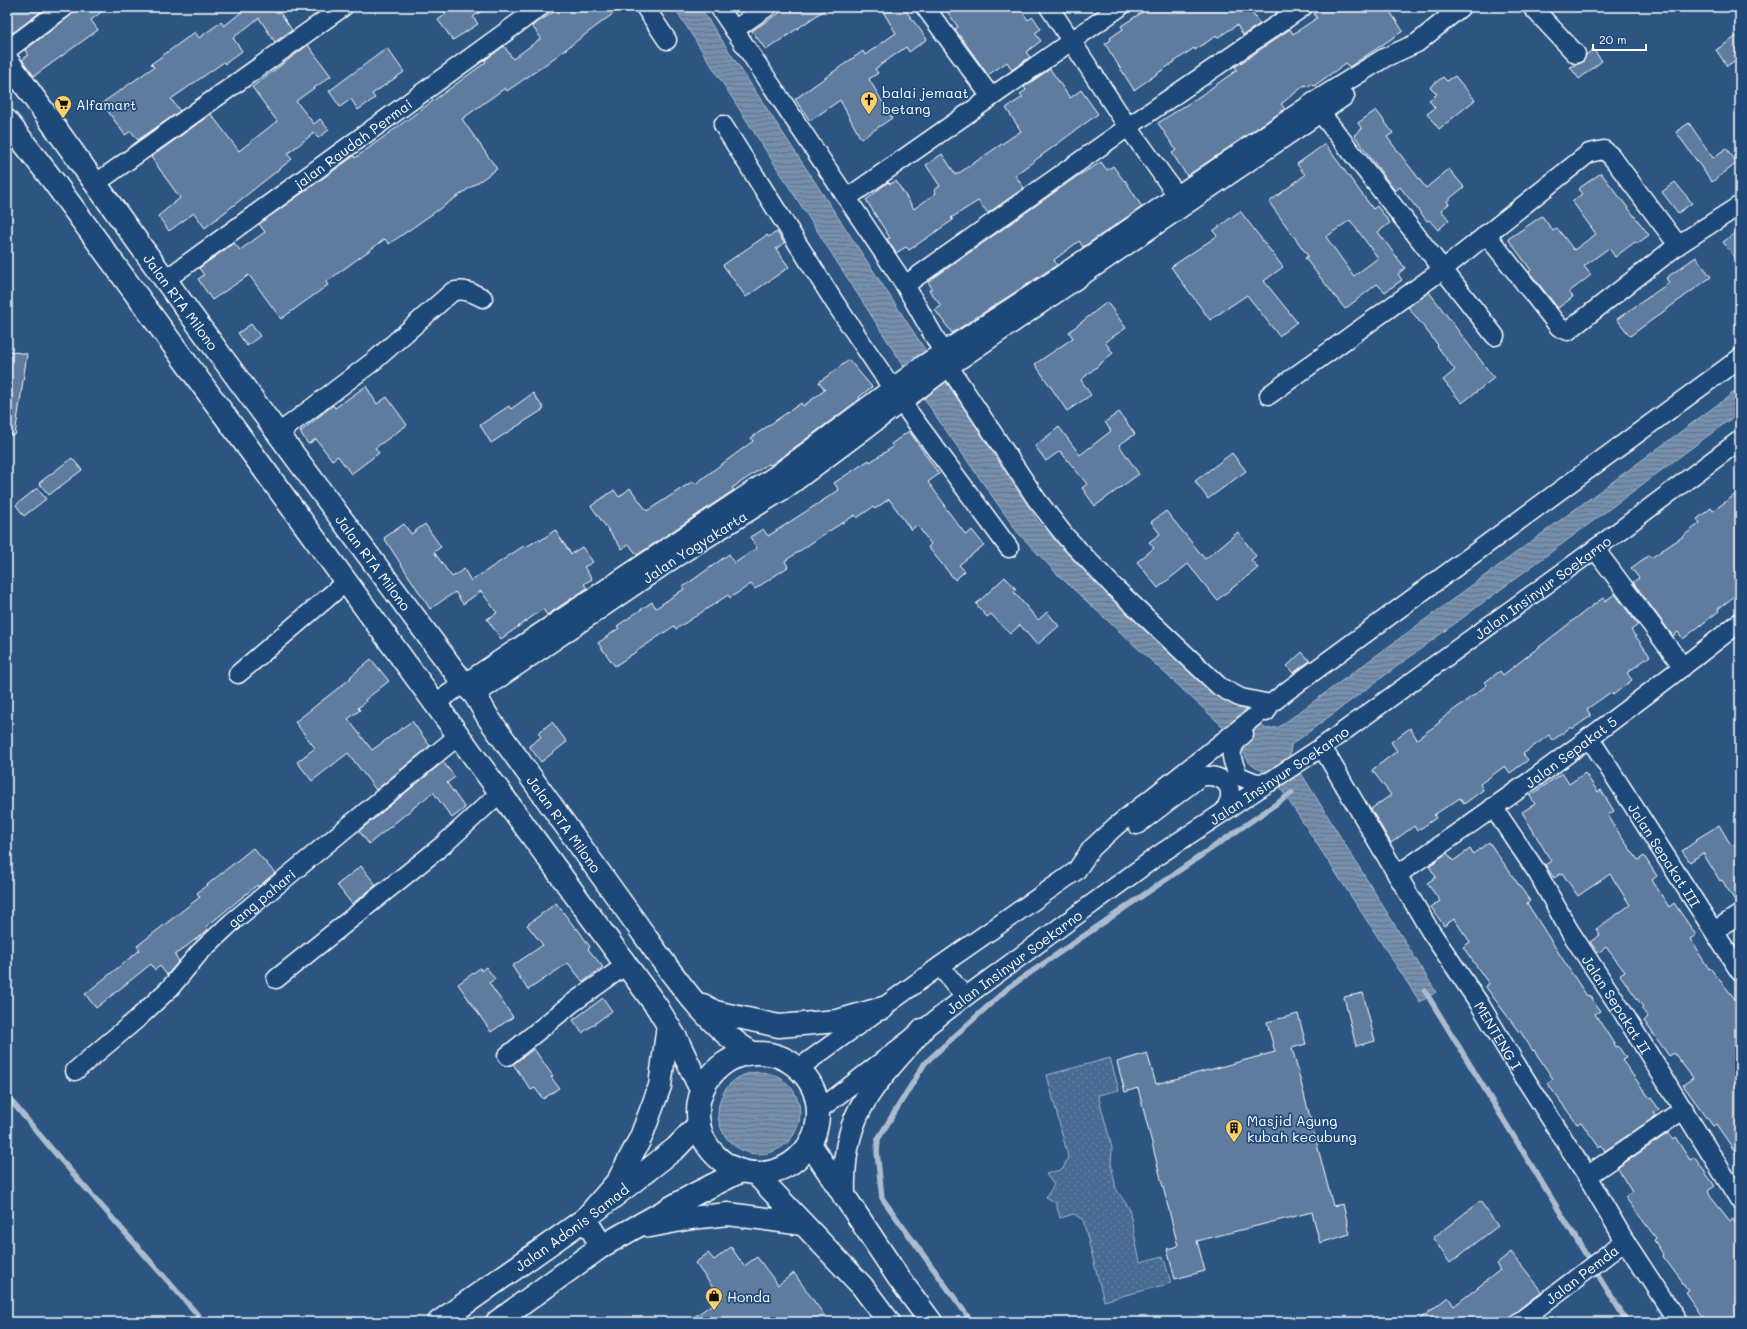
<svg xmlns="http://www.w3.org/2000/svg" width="1747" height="1329" viewBox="0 0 1747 1329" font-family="Mali,sans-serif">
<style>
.grass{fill:url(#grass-dots);stroke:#a4b5c8}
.water{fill:url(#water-rules);stroke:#acbcce}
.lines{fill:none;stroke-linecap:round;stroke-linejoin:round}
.stream{stroke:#acbcce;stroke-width:5.5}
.building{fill:#5e7c9f;stroke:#fff;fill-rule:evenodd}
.minor-casing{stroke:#fff;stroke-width:21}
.highway-casing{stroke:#fff;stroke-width:25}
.minor{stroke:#1f4a7a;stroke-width:18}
.highway{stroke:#1f4a7a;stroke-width:22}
.labels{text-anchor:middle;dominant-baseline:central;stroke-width:3.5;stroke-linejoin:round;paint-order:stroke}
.poi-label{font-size:14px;fill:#fff;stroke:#1f4a7a;text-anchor:start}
.street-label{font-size:14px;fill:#fff;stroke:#1f4a7a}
</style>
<defs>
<pattern id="grass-dots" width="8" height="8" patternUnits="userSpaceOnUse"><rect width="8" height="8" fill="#486b92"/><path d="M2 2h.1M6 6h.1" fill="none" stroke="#6381a2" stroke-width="1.8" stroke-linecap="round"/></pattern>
<pattern id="water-rules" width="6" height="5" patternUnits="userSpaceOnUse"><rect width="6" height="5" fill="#748fad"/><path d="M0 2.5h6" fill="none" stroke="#66788b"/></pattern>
</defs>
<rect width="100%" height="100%" fill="#2c5582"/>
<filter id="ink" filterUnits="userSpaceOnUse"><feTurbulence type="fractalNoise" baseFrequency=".025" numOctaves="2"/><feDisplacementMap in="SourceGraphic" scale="8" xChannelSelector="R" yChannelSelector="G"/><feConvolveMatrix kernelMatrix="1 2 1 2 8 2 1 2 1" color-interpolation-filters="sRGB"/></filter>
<g filter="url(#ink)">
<path class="grass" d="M1110,1058L1119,1090L1098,1095L1112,1148L1111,1164L1116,1189L1129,1208L1140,1262L1163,1256L1171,1283L1104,1301L1083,1220L1074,1214L1060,1218L1056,1203L1046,1197L1054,1185L1046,1174L1063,1169L1068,1157L1047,1075Z"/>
<path class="water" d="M674,7H700L1039,523L1077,564L1266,729L1279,727L1740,388V412L1291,745L1290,755L1436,992L1420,1002L1270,772C1255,771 1243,761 1243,745L1058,575L1018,533L933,412Z
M718 1113a41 41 0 1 1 82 0a41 41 0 1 1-82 0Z"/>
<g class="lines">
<path class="stream" d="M1425,991L1627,1322
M7,1096L61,1160L204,1322
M972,1322L882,1198L877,1152L878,1139L925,1063L1008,988L1292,793"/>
</g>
<path class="building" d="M7,7H47L13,33L7,24Z
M75,7H108L91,20L98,30L34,76L22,60L28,55L25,50L71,15Z
M248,7H284L279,11L292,30L275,42L259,18L233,38L242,51L225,64L224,62L171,99L180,111L138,140L131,131L125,135L102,103L154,67L151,64L195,32L199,38L221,22L224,26Z
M441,7H487L473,17L478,24L453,40L438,20L446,14Z
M561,7H622L542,67L507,91L505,88L462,119L497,169L389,244L385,239L326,282L328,285L281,319L249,275L212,300L198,279L204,275L199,268L234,243L240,250L265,232L259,224L354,156L355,158L486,62L485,60L504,46L513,59L541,38L532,26Z
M788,7H829L766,50L752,31Z
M880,7H903L927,39L909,52L906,47L875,69L878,73L869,79L892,118L861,139L840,100L810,121L795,99L863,51L865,55L896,33Z
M944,7H1019L1028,20L1033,17L1041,29L1035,33L1041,41L1026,52L1030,57L1012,70L1007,62L988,75L955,29L958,27Z
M1150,7H1248L1260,24L1243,35L1237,25L1217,38L1216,36L1195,50L1194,48L1134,90L1105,44L1111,40L1110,38L1123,29L1121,26Z
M1323,7H1387L1403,31L1349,67L1346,63L1314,86L1312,84L1307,87L1305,85L1281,104L1285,109L1187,176L1172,153L1176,150L1158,123L1197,98L1237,70L1235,67L1290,29L1293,34L1317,18L1314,14Z
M1740,34V57L1727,66L1716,50Z
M308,45L331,76L296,101L314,124L320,119L329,130L318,138L314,133L287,154L292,159L205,228L194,213L169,231L158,216L180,198L151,157L211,114L239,151L277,121L252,87Z
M387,48L404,72L372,94L375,98L358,110L351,99L340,107L329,91Z
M1593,49L1602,61L1579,79L1570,67L1583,62L1586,55Z
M1050,69L1070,98L1081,90L1098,114L1015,175L1024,188L988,213L978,201L951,218L953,220L909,250L906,247L896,253L887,239L890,238L866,200L888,182L890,184L896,181L914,209L936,193L934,190L940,186L926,165L942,154L956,175L1021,131L1006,108L1023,97L1020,94L1026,90L1024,87Z
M1455,76L1475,100L1439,129L1427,114L1435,108L1429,100L1437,94L1430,87L1443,77L1447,81Z
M1376,110L1393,133L1387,137L1426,188L1449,169L1464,187L1447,201L1449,204L1441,210L1449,220L1438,230L1429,220L1427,221L1400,187L1395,191L1354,135L1362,129L1358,123Z
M1689,123L1713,158L1726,148L1737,163L1712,182L1676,132Z
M1325,144L1373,209L1377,206L1390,223L1378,232L1405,268L1398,274L1402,280L1385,292L1377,284L1345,309L1305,258L1308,256L1269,202L1305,175L1297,164ZM1350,220L1378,258L1354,276L1326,237Z
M1101,162L1107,170L1113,166L1124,181L1125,180L1142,207L1083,247L1079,241L1054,260L1057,265L952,333L935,310L941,306L929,290L932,288L928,282L1076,177Z
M1601,173L1649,235L1637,244L1635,242L1615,257L1609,248L1584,266L1591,275L1569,292L1573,297L1558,308L1529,272L1531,270L1508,239L1542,216L1553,231L1557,228L1574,250L1596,234L1572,201L1582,194L1578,189Z
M1675,182L1692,203L1678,213L1662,192Z
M1240,211L1283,267L1264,281L1297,322L1279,336L1247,295L1210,320L1171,267L1217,236L1213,231Z
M1740,229V264L1723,242Z
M777,232L784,243L776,249L789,267L746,297L723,265L767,235L768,237Z
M1696,257L1711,277L1630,336L1617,319L1669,283L1666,278Z
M1429,292L1494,378L1462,403L1443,380L1455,370L1437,346L1438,345L1408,307Z
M1107,302L1126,328L1105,342L1113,353L1081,380L1091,395L1067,411L1035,364L1073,338L1069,332Z
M251,324L260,336L247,346L238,333Z
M7,351L27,354L15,435H7Z
M849,360L872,387L859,397L860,399L771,465L768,464L732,488L734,490L637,555L629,544L622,549L591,506L614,490L619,497L630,488L647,511L693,481L695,484L753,441L751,438L765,428L801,403L803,406L825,390L819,382Z
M366,386L377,404L387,397L407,425L375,448L379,453L351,474L338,456L332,460L316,439L308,444L300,432L333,405L335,408Z
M533,393L544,409L491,443L480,425L509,406L511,409Z
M1119,412L1135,434L1119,445L1139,474L1095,506L1082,488L1087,484L1060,451L1046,461L1035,446L1059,427L1080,455L1111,431L1105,422Z
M909,431L939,474L928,482L945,505L944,506L966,535L972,530L984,545L959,565L965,571L955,580L928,547L931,544L917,525L911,530L889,499L875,509L873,507L857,518L855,515L826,533L785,561L788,567L755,589L751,584L730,598L728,595L676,629L674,626L615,666L611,661L598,643L619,628L617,626L652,602L656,608L684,589L683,587L729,554L735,563L757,548L750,537L763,529L768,536L839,490L834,483L869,460L870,462L893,447L891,444Z
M1232,453L1246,471L1208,499L1195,481Z
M72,458L82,470L49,495L39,483Z
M37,488L46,499L24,516L16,505Z
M1740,491V592L1718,609L1719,611L1683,639L1678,632L1673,636L1633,582L1639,578L1631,568L1649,555L1651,558L1682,537L1700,523L1697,519L1711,508L1713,511Z
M1166,511L1205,559L1238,532L1256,556L1251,560L1258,568L1217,600L1188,564L1158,588L1137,562L1154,548L1149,542L1160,534L1151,522Z
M404,524L411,534L425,524L441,547L434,552L452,577L464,569L471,581L525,545L526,547L539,539L540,541L555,530L571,554L582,547L593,562L584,567L592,579L584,584L587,588L547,615L543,609L501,639L487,619L497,613L481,591L463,604L455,592L430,609L384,538Z
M1005,577L1016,589L1014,592L1038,620L1047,612L1059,626L1037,645L1020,625L1010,634L991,614L987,617L976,604Z
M1615,594L1638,625L1631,630L1650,656L1627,673L1632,680L1613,695L1611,692L1587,709L1591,716L1572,729L1571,727L1553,740L1549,735L1523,754L1528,760L1510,773L1505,766L1480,784L1483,790L1464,804L1460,798L1434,815L1436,818L1417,831L1414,826L1391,843L1371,809L1391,795L1372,770L1397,751L1391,742L1410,728L1417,739L1440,722L1439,721L1487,685L1485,682L1500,671L1503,675L1588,609L1603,598L1605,601Z
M1302,652L1310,661L1293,673L1287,666Z
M371,659L389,681L365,700L366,702L358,708L360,710L348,719L372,750L412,721L430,746L376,790L348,753L312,781L297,762L315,748L295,722L351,678L350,677Z
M552,722L567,742L541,762L529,746L541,737L538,733Z
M443,762L455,777L447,783L465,808L452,818L433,792L369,844L359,831Z
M1562,773L1569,784L1585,773L1598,792L1601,790L1614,811L1608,815L1620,835L1638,860L1644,856L1657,876L1652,880L1669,907L1674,903L1696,935L1690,939L1709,969L1710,968L1740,1005V1159L1716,1124L1713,1126L1683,1085L1693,1078L1674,1053L1669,1056L1644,1021L1648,1017L1641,1008L1643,1007L1620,975L1625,972L1606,947L1598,953L1590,942L1600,935L1596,929L1630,905L1610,874L1578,896L1562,873L1554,878L1545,865L1551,861L1522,812L1535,804L1530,796Z
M1719,825L1731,845L1734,844L1740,854V904H1737L1722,880L1720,881L1703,853L1690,862L1682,851L1696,841L1695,840Z
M1489,842L1530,901L1527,903L1569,969L1587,996L1589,995L1600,1011L1595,1014L1616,1047L1618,1046L1626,1058L1622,1060L1650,1099L1651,1098L1659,1109L1654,1113L1656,1116L1605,1151L1601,1145L1599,1147L1581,1122L1577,1124L1547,1083L1553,1079L1534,1050L1533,1051L1520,1031L1519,1032L1485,986L1489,984L1463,947L1470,942L1454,919L1444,926L1431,907L1440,901L1427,883L1436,877L1429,866L1447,853L1453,861L1470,849L1473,854Z
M253,848L275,873L258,887L257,885L206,927L208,930L175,955L179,961L167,975L160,966L155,970L151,964L96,1008L85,994L140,950L137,946L200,897L197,893Z
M361,866L376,885L352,904L337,885Z
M556,903L576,929L577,928L590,947L588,949L603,967L583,982L568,963L528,990L512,966L543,945L527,925Z
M486,967L495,979L489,983L513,1017L491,1032L458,984L480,968L481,971Z
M1363,993L1375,1041L1356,1046L1344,997Z
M603,998L612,1011L582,1033L573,1020Z
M1298,1014L1306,1044L1292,1048L1333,1206L1343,1204L1350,1234L1320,1243L1312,1212L1197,1241L1205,1271L1175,1279L1167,1249L1178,1246L1138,1088L1125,1092L1117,1062L1147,1053L1156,1084L1220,1067L1275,1052L1267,1022Z
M534,1049L553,1076L551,1077L559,1088L543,1099L535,1088L531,1090L513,1064Z
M1668,1133L1673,1139L1675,1137L1690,1160L1694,1157L1715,1186L1708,1191L1710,1196L1730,1221L1733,1219L1740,1229V1322H1706L1685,1292L1688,1290L1662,1255L1663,1254L1654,1240L1656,1238L1625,1197L1632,1192L1617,1168Z
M1480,1201L1498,1226L1450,1263L1433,1238Z
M731,1247L744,1266L757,1257L778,1285L794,1273L829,1322H687L721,1298L695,1263L708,1253L714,1260Z
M1511,1252L1542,1291L1503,1322H1416L1448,1297L1454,1306L1500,1270L1496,1264Z"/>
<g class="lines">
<defs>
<g id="minor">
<path d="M645,7L667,40"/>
<path d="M719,7L905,285L943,352L949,367L1037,500L1066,537L1115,588L1220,687L1241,698L1270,704L1266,712"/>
<path d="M925,7L991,97"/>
<path d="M1049,7L1128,127L1184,205"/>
<path d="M1532,7L1576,54"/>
<path d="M734,30L767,7"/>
<path d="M7,50L65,7"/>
<path d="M1313,103L1495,336"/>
<path d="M723,125L835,303L902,403L1009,548"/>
<path d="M95,184L343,7"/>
<path d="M847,198L1120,7"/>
<path d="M1486,234L1559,327L1568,331L1678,245L1740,205"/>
<path id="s1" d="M165,280L540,7"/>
<path d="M905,285L1128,127L1303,7"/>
<path d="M1269,395L1442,270L1589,153L1604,150L1611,156L1678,245"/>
<path d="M279,433L375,360L452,292C463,288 473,293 483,298"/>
<path d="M1595,549L1683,667"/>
<path d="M238,674L347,581"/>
<path id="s2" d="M475,695L675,558L787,488L949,367L1345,96"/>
<path d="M435,703L777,474L924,364L1055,279L1312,103L1384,58L1417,43L1461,7"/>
<path d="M1244,734C1227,748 1230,758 1239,776L1256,783L1270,782"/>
<path id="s3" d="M1589,737L1740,972"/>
<path id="s4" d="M1322,747L1429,929L1479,1003L1512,1058L1587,1176L1625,1241L1678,1322"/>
<path id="s5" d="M1493,807L1537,872L1569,930L1622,1011L1740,1201"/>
<path d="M1137,825L1200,777C1213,774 1232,779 1230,796C1230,801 1226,807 1225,811"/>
<path id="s6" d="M1397,875C1514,795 1629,710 1740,622"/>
<path d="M1714,931L1740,914"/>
<path d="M940,966L965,997"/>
<path d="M276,979L443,845L501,792"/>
<path d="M507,1056L571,1004L626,965"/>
<path d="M799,1068L940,966L1076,871L1092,848L1116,826L1287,691L1740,358"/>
<path id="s7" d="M75,1071L137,1019L170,988L200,952L232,922L458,736"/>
<path id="s8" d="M819,1110L965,997L1160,854L1322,747L1595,549L1740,440"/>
<path d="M1587,1176L1684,1109"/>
<path id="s9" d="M1519,1322L1625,1241"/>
</g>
<g id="highway">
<path id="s10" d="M7,60C156,270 310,477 464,684L475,695L489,719C534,782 580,845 625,908C661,957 699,1021 752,1053"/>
<path d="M7,121L54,182L657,1007L677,1040L702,1092"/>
<path d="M703,1005L715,1012L779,1026L837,1021L883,1008"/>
<circle cx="758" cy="1113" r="60"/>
<path d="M810,1144L898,1277L931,1322"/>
<path d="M756,1174L862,1286L889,1322"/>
<path d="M844,1196C843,1167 847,1133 861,1107C877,1078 901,1055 922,1030"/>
<path d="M650,1226L691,1218L728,1214L803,1224"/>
<path d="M602,1246L585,1219L618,1181L641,1137L660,1086L668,1025"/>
<path id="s11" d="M439,1322L585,1219L676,1148L699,1124"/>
<path d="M497,1322L602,1246L695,1194L741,1171"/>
</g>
</defs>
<use href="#minor" class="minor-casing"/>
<use href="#highway" class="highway-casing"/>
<use href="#minor" class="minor"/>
<use href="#highway" class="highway"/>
</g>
</g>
<defs>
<symbol id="church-pin" viewBox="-11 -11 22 30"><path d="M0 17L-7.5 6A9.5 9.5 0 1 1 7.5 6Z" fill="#ffd166" stroke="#1f4a7a"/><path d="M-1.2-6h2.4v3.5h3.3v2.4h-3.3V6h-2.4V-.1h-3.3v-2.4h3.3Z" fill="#111"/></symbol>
<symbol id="supermarket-pin" viewBox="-11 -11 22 30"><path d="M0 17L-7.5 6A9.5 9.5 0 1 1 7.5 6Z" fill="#ffd166" stroke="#1f4a7a"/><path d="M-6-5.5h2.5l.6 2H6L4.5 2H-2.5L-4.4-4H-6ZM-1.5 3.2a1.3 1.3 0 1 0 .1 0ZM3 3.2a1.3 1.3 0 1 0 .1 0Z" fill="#111"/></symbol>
<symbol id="building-pin" viewBox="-11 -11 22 30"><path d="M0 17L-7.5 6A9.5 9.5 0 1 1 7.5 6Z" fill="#ffd166" stroke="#1f4a7a"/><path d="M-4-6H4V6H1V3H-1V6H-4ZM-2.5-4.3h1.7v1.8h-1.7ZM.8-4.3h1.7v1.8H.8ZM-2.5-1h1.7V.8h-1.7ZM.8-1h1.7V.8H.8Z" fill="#111"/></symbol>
<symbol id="shop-pin" viewBox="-11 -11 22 30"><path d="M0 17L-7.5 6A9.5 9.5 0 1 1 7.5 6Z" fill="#ffd166" stroke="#1f4a7a"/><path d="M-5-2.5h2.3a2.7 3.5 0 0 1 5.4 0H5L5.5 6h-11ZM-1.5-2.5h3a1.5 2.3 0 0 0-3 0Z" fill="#111"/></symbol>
</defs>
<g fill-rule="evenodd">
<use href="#church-pin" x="859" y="90" width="20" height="27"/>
<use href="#supermarket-pin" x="53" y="94" width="20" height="27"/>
<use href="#building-pin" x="1224" y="1118" width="20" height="27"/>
<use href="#shop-pin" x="704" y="1286" width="20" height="27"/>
</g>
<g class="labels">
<g class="poi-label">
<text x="882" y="92">balai jemaat<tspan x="882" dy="16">betang</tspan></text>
<text x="76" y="104">Alfamart</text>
<text x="1247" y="1120">Masjid Agung<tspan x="1247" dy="16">kubah kecubung</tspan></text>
<text x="727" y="1296">Honda</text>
</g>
<g class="street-label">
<text stroke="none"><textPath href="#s1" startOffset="232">jalan Raudah Permai</textPath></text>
<text stroke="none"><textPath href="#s10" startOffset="298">Jalan RTA Milono</textPath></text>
<text stroke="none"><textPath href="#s2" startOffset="265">Jalan Yogyakarta</textPath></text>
<text stroke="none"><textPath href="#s10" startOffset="622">Jalan RTA Milono</textPath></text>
<text stroke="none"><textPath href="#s8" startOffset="893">Jalan Insinyur Soekarno</textPath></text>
<text stroke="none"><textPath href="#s6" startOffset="213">Jalan Sepakat 5</textPath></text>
<text stroke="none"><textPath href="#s8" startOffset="569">Jalan Insinyur Soekarno</textPath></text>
<text stroke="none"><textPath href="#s10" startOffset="946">Jalan RTA Milono</textPath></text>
<text stroke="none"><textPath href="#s3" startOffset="140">Jalan Sepakat III</textPath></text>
<text stroke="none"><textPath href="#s7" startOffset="255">gang pahari</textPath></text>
<text stroke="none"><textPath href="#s8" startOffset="245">Jalan Insinyur Soekarno</textPath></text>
<text stroke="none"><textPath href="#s5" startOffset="233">Jalan Sepakat II</textPath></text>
<text stroke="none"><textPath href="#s4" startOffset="338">MENTENG I</textPath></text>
<text stroke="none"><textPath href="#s11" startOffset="163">Jalan Adonis Samad</textPath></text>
<text stroke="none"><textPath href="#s9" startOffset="79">Jalan Pemda</textPath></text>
</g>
</g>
<rect width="1747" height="1329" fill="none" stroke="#1f4a7a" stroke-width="24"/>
<rect x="12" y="12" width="1723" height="1305" fill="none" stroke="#fff" stroke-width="1.5" filter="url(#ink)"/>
<path d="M1593 44v6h53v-6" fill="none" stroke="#ffffff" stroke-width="2"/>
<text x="1599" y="44" font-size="12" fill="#ffffff" stroke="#1f4a7a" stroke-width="3" paint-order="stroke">20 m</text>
</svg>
